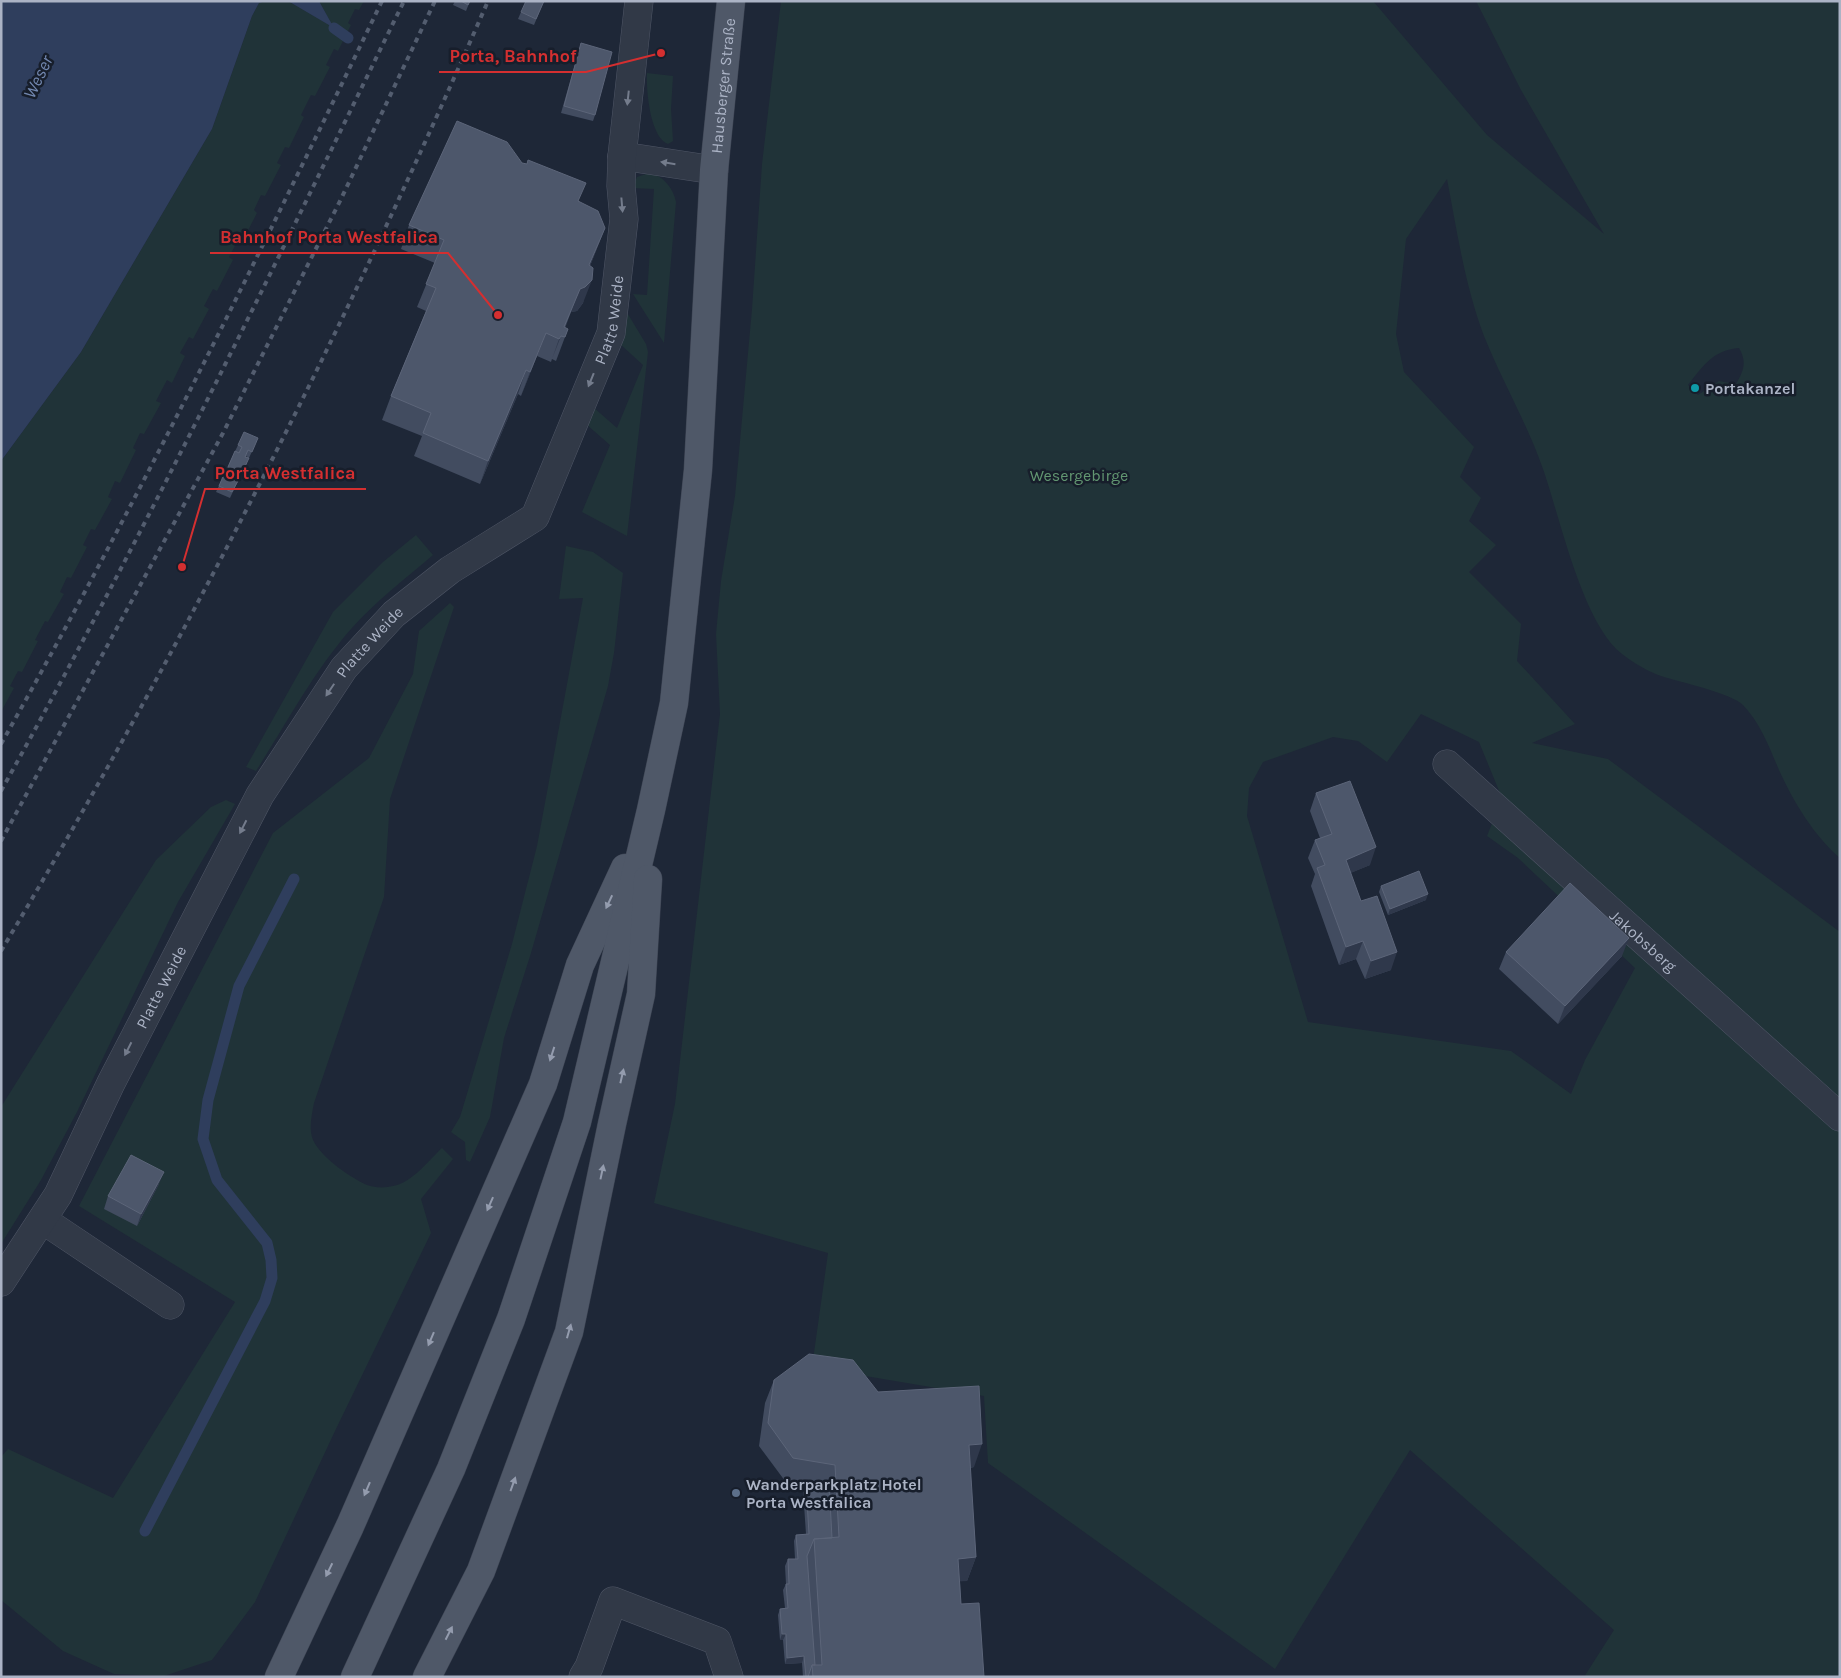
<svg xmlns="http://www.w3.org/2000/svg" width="1841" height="1678" viewBox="0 0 1841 1678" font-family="Karla,sans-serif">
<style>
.green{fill:#203338;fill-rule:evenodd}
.water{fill:#2f3e5d}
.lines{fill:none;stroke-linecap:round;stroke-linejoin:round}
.stream{stroke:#2f3e5d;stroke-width:11}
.minor-casing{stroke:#4f5666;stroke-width:29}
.major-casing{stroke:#3b4251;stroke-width:29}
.minor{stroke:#313947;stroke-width:28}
.major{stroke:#4f5868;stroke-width:28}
.rail{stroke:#535d6f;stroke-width:4;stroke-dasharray:5 5;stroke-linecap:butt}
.wall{fill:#424c60}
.shaded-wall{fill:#2f384b}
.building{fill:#4d576b;stroke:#5c6579}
.oneway{fill:#747c8c}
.oneway2{fill:#949cae}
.culture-dot{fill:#0f9aa8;stroke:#171e2b;stroke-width:2}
.service-dot{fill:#5c6f8a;stroke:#171e2b;stroke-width:2}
.labels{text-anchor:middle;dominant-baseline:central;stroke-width:5;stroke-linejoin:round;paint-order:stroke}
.street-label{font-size:16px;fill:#abb3c5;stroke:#171e2b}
.poi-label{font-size:16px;font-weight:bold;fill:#abb3c5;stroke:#171e2b;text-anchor:start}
.park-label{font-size:16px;fill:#629671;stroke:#171e2b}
.water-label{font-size:18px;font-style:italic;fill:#7287af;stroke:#171e2b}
.leader{fill:none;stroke:#d42f30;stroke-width:2}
.callout-dot{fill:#d42f30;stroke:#171e2b;stroke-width:2}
.callout-label{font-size:18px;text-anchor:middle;font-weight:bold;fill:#d42f30;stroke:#171e2b;stroke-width:5;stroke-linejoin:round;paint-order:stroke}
</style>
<rect width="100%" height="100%" fill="#1e2737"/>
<path class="green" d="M266,1H288L333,27L319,1H364L359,10L355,9L348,23L351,25L338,51L334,49L326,65L330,67L315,96L311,95L301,115L304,117L289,148L285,147L277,163L281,165L265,196L261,195L254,210L257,213L241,244L237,242L229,257L233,260L217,291L213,289L204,306L209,309L193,339L189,337L180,353L185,356L172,383L167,380L156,401L161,403L144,434L140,433L133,448L136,450L120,483L115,481L108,497L112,499L95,530L91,529L83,545L87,547L71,578L67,577L60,592L64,594L48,622L45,621L35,640L38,641L22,672L18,671L10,686L14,688L1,712V461L81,352L212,129L252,16L259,3Z
M781,1H1373L1487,135L1604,234L1521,90L1476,1H1840V858C1814,836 1793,801 1779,770C1769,747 1761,724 1743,705C1731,693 1680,682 1661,676C1649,672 1632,662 1622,654C1582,623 1560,517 1543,469C1527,423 1502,381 1484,336C1465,286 1457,231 1447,179L1406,239L1396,334L1404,372L1474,447L1460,477L1481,498L1469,521L1496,545L1469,572L1521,624L1517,661L1575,724L1532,743L1608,759L1840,932V1677H1584L1614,1630L1410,1450L1275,1669L988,1463L984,1396L812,1367L828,1253L654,1203L675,1104L720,714L716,634L721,581L735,496L752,309L762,164ZM1739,348C1747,362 1744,370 1736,384L1719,381L1698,395L1688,385C1703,366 1713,350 1739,348ZM1421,714L1479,742L1502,798L1487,836L1518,858L1635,968L1585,1060L1571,1094L1511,1051L1308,1022L1247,816L1249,788L1263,762L1333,737L1358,741L1387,762Z
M647,73L673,76L671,109L673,141L668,144C650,137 646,90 647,73Z
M649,173C664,176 673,188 676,202L664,343L633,294L647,295L654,189L632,188L637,177Z
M623,306L646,344L648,352L627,536L582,512L610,445L586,424L593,407L617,428L643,365L619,343Z
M416,535L433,555C405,579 376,601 351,629C314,671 286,724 256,771L246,767L333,612L383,562Z
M566,546L593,552L623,573L614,653L608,686L531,953L504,1038L490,1117L470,1162L466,1160L465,1142L451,1132L460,1117L512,944L537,846L583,598L559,599Z
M450,603L454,607L390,799L384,897L314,1103C312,1114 309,1126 312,1137C317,1155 351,1178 367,1185C375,1188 385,1188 393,1186C412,1183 429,1160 442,1148L453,1159L421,1199L431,1233L335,1431L255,1602L212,1660L164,1676L114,1674L63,1651L1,1600V1457L8,1449L113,1498L235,1302L79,1206L273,833L369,758L413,674L419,631Z
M226,800L235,804L178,902L77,1112L41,1180L1,1244V1107L156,860L211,807Z"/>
<path class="water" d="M1,1H266L259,3L252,16L212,129L81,352L1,461Z
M288,1H319L334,28Z"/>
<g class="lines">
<path class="stream" d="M334,28L348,38
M145,1531L265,1301L272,1278L271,1260L267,1243L217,1180L203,1139L208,1100L239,986L294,879"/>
<defs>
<g id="minor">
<path d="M622,156L714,170"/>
<path id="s1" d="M1447,764L1840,1117"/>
<path d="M43,1220L170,1305"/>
<path id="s2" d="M1,1282L58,1195L111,1083L260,795L344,668L394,614L450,570L535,517L611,333L624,219L621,186L622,156L639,1"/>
<path d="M583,1677L589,1667L613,1601L717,1641L729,1677"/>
</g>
<g id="major">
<path d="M279,1677L350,1526L543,1084L580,965L625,868"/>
<path id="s3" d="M355,1677L451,1469L511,1319L577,1122L651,810L674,703L698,470L714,170L731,1"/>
<path d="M427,1677L481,1571L569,1332L612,1124L641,994L648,879"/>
</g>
</defs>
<use href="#minor" class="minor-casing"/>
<use href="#major" class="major-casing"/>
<use href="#minor" class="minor"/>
<use href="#major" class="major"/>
<path class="rail" d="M1,744C138,502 261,251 382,1
M1,791C145,533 274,267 404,1
M1,841L223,433L341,199L435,1
M1,951C184,645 346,327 488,1"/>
</g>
<path class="wall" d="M455,1H470L466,11L453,5Z
M544,1L534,25L518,19L521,12Z
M581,43L595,115L593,121L561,113Z
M522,163L579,201L605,228L590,266L583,303L577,311L571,312L565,328L568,329L556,361L552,359L551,362L537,356L521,396L518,394L480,484L414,456L422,436L382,420L391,396L426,311L417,307L435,263L401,249L409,225Z
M258,438L249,458L246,456V464L230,498L216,492L238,445Z
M1316,793L1370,865L1350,873L1361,901L1391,970L1365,979L1356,959L1339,965L1311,886L1315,874L1308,858L1315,840L1320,838L1310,811Z
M1381,886L1426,900L1388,915L1379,892Z
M1506,952L1622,956L1558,1024L1499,969Z
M159,1184L137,1226L104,1209L108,1196Z
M774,1380L878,1392L974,1467L970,1468L976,1557L967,1581H960L961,1604L984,1677H803L802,1663L785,1664L783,1640H780L778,1615L780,1609L785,1608L783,1590L786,1584L785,1566L788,1559H795L794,1541L796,1535L806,1534L803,1490L805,1485L785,1481L759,1446L765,1403Z"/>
<path class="shaded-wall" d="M605,228L596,251L581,288L589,265Z
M592,280L583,303L577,311L571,312L561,336L580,289Z
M546,333L537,356L521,396L530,372Z
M561,336L552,359L551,362L559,339Z
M526,370L518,394L480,484L488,461Z
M1376,847L1370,865L1339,878L1346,860Z
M1428,894L1426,900L1388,915L1390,909Z
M1629,938L1622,956L1558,1024L1565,1006Z
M1363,941L1356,959L1339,965L1346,947Z
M1397,952L1391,970L1365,979L1371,961Z
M164,1172L159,1184L137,1226L141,1214Z
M982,1444L974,1467L960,1469L969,1445Z
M976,1557L967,1581L950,1582L958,1559Z
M782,1634H786L783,1640H780Z
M804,1656L802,1663L785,1664L787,1658Z"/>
<path class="building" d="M461,1H470L468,5Z
M526,1H544L536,19L521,12Z
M581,43L612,52L595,115L564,106Z
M457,121L507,142L522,163L527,164L528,160L586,183L578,201L598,211L605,228L589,265L593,268L592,280L585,287L580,289L564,327L568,329L565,337L561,336L559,339L546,333L530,372L526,370L488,461L423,433L431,413L391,396L436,288L426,284L444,240L409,225Z
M244,432L258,438L252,452L248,450L245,457L249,458L242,473L238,471L235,477L239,479L232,492L219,486L225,472L229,474L232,468L228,467L235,451L239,453L242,447L238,445Z
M1350,781L1376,847L1346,860L1361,901L1377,896L1397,952L1371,961L1363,941L1346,947L1317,868L1325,865L1315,840L1332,834L1316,793Z
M1419,871L1428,894L1390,909L1381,886Z
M1570,883L1629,938L1565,1006L1506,952Z
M131,1155L164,1172L141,1214L108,1196Z
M809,1354L853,1360L878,1392L979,1386L982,1444L969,1445L976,1557L958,1559L961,1604L979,1603L984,1677H813L812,1665H822L814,1539L839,1537L835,1465L793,1458L768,1423L774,1380Z
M829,1482L832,1538L814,1539L807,1556L815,1665H812L808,1677H806L804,1656L787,1658L786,1634H782L780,1609L788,1608L786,1584H789L788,1559H798L796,1535L809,1534L806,1484Z"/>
<defs><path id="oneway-solid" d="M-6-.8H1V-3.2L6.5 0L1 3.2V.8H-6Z" transform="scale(1.25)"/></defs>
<g class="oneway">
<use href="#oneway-solid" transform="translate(628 98) rotate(96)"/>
<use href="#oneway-solid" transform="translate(668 163) rotate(-171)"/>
<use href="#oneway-solid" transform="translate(622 205) rotate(85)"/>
<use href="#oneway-solid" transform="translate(591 380) rotate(112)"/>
<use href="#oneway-solid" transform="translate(330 690) rotate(124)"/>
<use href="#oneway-solid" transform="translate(243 827) rotate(117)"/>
<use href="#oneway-solid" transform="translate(128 1049) rotate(117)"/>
</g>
<g class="oneway2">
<use href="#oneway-solid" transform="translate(609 902) rotate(115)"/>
<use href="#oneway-solid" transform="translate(552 1054) rotate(108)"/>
<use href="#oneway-solid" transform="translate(622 1076) rotate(-77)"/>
<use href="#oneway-solid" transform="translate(602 1172) rotate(-78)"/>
<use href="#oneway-solid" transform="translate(490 1204) rotate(114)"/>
<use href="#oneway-solid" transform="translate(569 1331) rotate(-74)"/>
<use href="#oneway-solid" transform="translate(431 1339) rotate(113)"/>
<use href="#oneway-solid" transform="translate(513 1484) rotate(-70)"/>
<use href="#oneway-solid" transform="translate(367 1489) rotate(113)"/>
<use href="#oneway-solid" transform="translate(329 1570) rotate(116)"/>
<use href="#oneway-solid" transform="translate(449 1633) rotate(-63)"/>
</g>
<circle class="culture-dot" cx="1695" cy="388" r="5"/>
<circle class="service-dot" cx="736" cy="1493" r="5"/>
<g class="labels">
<g class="street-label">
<text stroke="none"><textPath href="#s3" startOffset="1648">Hausberger Straße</textPath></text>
<text stroke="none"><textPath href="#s2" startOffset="1161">Platte Weide</textPath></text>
<text stroke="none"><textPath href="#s2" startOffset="741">Platte Weide</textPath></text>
<text stroke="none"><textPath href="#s1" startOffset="264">Jakobsberg</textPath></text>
<text stroke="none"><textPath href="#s2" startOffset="336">Platte Weide</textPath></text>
</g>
<g class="poi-label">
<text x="1705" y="388">Portakanzel</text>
<text x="746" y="1484">Wanderparkplatz Hotel<tspan x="746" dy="18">Porta Westfalica</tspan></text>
</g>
<g class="park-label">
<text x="1079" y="475">Wesergebirge</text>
</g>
<g class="water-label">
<text transform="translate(38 77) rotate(-64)">Weser</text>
</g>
</g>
<path class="leader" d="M661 53L586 72H439M498 315L448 253H210M182 567L205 489H366"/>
<g class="callout-dot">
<circle cx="661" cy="53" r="5"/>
<circle cx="498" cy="315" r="5"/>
<circle cx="182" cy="567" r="5"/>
</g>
<g class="callout-label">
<text x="513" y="62">Porta, Bahnhof</text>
<text x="329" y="243">Bahnhof Porta Westfalica</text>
<text x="285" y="479">Porta Westfalica</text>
</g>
<rect width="1841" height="1678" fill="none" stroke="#abb3c5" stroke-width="5"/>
</svg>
